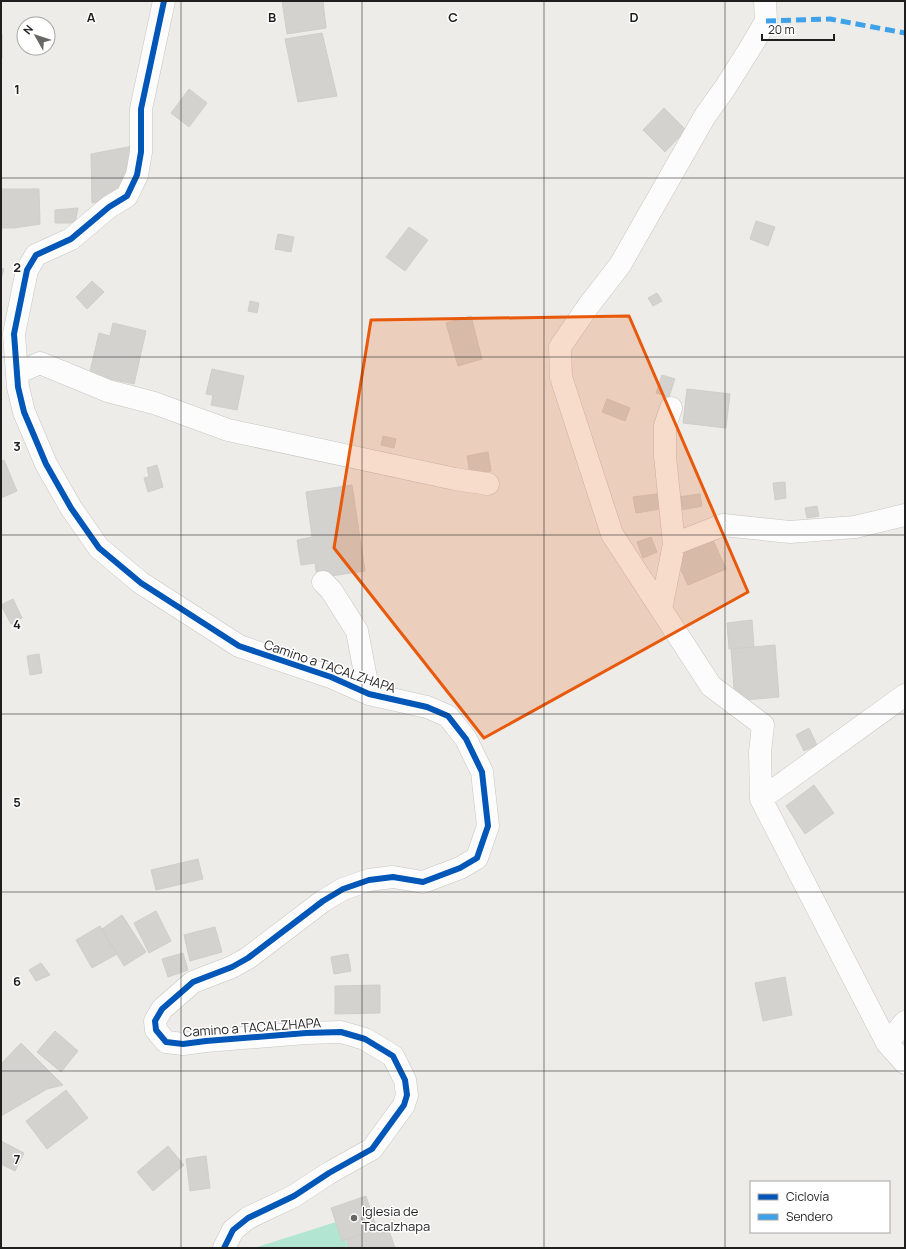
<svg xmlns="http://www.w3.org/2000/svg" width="906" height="1249" viewBox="0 0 906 1249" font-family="Manrope,sans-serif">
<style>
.pitch{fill:#b2e6d3}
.building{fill:#d4d2cf;stroke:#d0cec9}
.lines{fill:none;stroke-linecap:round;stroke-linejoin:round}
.minor-casing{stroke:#c6c6c4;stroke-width:23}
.minor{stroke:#fcfcfc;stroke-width:22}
.quiet{stroke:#3da2ea;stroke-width:5;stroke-dasharray:10 5;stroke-linecap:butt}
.cycleway-casing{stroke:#fff;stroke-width:8}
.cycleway{stroke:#0057b8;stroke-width:6}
.marked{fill:#e8590c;fill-opacity:0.2;stroke:#e8590c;stroke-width:3;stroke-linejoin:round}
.grid{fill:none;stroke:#1f1f1f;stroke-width:1;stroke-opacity:0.55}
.poi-dot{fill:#676765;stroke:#fff;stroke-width:1.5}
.labels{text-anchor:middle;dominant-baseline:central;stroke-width:3;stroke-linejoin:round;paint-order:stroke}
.street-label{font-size:13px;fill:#1f1f1f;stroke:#fff}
.poi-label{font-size:13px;fill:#1f1f1f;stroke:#fff;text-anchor:start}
.grid-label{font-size:13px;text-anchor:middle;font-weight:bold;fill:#1f1f1f;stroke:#fff;stroke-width:3;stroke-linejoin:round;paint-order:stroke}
</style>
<rect width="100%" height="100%" fill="#edece8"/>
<path class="pitch" d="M336,1222L342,1240L346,1239L349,1248H254Z"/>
<path class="building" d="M282,1H323L326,28L287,34Z
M322,33L337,96L298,102L285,39Z
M1,34H2V58L1,57Z
M189,89L207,103L189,127L171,113Z
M664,108L686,130L665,152L643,130Z
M133,146L121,196L92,203L91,154Z
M1,189H39L40,224L14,228H1Z
M78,208L75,223H55V210Z
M756,221L775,227L768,246L750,239Z
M409,227L428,240L405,271L386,257Z
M278,234L294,237L291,252L275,249Z
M1,268L4,269L1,279Z
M92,281L104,292L87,309L76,297Z
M657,293L662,301L653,306L648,298Z
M250,301L259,303L257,313L248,311Z
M471,316L482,359L458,366L446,323Z
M113,323L146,331L134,384L110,379L109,385L88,380L99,333L110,336Z
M212,369L244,376L237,410L211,405L213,395L206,394Z
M662,375L675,379L669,397L656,393Z
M687,389L730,394L726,428L683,423Z
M607,399L630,408L625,421L602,412Z
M383,436L396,439L394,448L381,445Z
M488,452L491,471L470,474L467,456Z
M4,460L17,491L1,498V461Z
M157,465L163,487L148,492L144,478L149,477L147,468Z
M785,482L786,498L775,500L773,483Z
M352,485L365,571L317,578L315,563L301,565L297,540L312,537L306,492Z
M664,493L666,508L636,513L633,497Z
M700,494L702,506L681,510L679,497Z
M817,506L819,516L807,518L805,508Z
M651,537L657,552L643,558L637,542Z
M713,540L726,569L688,585L675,557Z
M13,599L22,618L11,624L1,605Z
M752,620L754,647L729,649L727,623Z
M775,645L779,697L735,701L731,649Z
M39,654L42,673L30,675L27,656Z
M809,728L817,745L804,751L796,735Z
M814,785L834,813L805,834L786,806Z
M198,859L203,879L156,890L151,870Z
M156,911L171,941L149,953L134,923Z
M122,915L146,952L124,966L102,929Z
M100,926L117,954L92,968L76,940Z
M215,927L222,952L190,961L184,935Z
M183,953L188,970L168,977L162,959Z
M348,954L351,971L334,974L331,957Z
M41,963L50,975L36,981L29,970Z
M785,977L792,1015L763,1021L755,983Z
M380,985V1013L335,1014V986Z
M55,1031L78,1051L61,1072L37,1052Z
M21,1043L63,1085L47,1089L1,1116V1064Z
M66,1090L88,1118L47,1149L26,1121Z
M1,1141L24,1153L15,1171L1,1164Z
M168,1146L184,1165L153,1191L137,1172Z
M206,1156L210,1188L190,1191L186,1159Z
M366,1196L377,1229L342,1241L331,1208Z
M382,1228L390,1233L395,1248H349L347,1239Z"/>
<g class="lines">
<defs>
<path id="minor" d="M164,1L141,109V152L137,175L127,196L109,207L71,239L36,255L27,270L14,334L18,387L24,412L46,464L71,508L99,548L141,583L239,646L331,677L369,694L427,707L448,716L466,739L482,772L488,826L477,858L460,868L423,882L393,877L369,880L343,889L323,901L248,958L232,967L193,982L162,1009L155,1021L156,1030L166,1042L183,1044L206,1041L306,1033L341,1032L365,1039L393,1056L405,1080L407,1095L404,1105L372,1149L329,1173L294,1196L248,1218L233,1230L224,1248
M765,1L766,21L752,45L725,88L705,116L620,265L589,305L560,347L561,377L612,534L711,686L763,725L760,752L761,799L887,1043L905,1063
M17,373L40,363L108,391L154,403L228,430L455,479L488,484
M674,544L723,525L790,532L855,527L905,515
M323,582L331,590L357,631L369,694
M661,609L674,544L665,456V426L671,408
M761,799L905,695
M887,1043L905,1022"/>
</defs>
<use href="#minor" class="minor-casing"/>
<use href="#minor" class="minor"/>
<path class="quiet" d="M766,21L830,19L905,33"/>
<defs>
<path id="cycleway" d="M164,1L141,109V152L137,175L127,196L109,207L71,239L36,255L27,270L14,334L18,387L24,412L46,464L71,508L99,548L141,583L239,646L331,677L369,694L427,707L448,716L466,739L482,772L488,826L477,858L460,868L423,882L393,877L369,880L343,889L323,901L248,958L232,967L193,982L162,1009L155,1021L156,1030L166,1042L183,1044L206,1041L306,1033L341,1032L365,1039L393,1056L405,1080L407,1095L404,1105L372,1149L329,1173L294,1196L248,1218L233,1230L224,1248"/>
</defs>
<use href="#cycleway" class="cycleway-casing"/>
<use href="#cycleway" class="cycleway"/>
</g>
<path class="marked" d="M629,316L748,592L484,738L334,548L371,320Z"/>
<path class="grid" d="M181,1V1248M362,1V1248M544,1V1248M725,1V1248M1,178H905M1,357H905M1,535H905M1,714H905M1,892H905M1,1071H905"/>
<circle class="poi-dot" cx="354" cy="1218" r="4"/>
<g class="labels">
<g class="street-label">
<text transform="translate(330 666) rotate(19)">Camino a TACALZHAPA</text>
<text transform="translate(252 1027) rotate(-4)">Camino a TACALZHAPA</text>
</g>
<g class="poi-label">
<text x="362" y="1211">Iglesia de<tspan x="362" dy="15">Tacalzhapa</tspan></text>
</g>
</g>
<g class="grid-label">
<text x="91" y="22">A</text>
<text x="272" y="22">B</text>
<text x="453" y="22">C</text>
<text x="634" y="22">D</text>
<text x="17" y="94">1</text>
<text x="17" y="272">2</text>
<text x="17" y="451">3</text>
<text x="17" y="629">4</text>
<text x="17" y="807">5</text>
<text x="17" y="986">6</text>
<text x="17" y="1164">7</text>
</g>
<rect width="906" height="1249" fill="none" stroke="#1f1f1f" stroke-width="4"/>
<rect x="750" y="1181" width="140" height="52" fill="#ffffff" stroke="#a5a5a5"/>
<rect x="758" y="1194" width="20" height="6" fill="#0057b8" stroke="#a5a5a5"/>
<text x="786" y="1201" font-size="12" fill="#1f1f1f">Ciclovía</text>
<rect x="758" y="1214" width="20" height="6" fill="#3da2ea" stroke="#a5a5a5"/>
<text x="786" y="1221" font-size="12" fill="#1f1f1f">Sendero</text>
<g transform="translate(36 36) rotate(309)"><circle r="19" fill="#ffffff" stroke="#a5a5a5"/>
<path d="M0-3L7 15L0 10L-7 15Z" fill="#676765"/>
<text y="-6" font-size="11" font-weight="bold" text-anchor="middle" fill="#1f1f1f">N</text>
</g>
<path d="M762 34v6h72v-6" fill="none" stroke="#1f1f1f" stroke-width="2"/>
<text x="768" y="34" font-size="12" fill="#1f1f1f" stroke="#ffffff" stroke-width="3" paint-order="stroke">20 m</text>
</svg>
